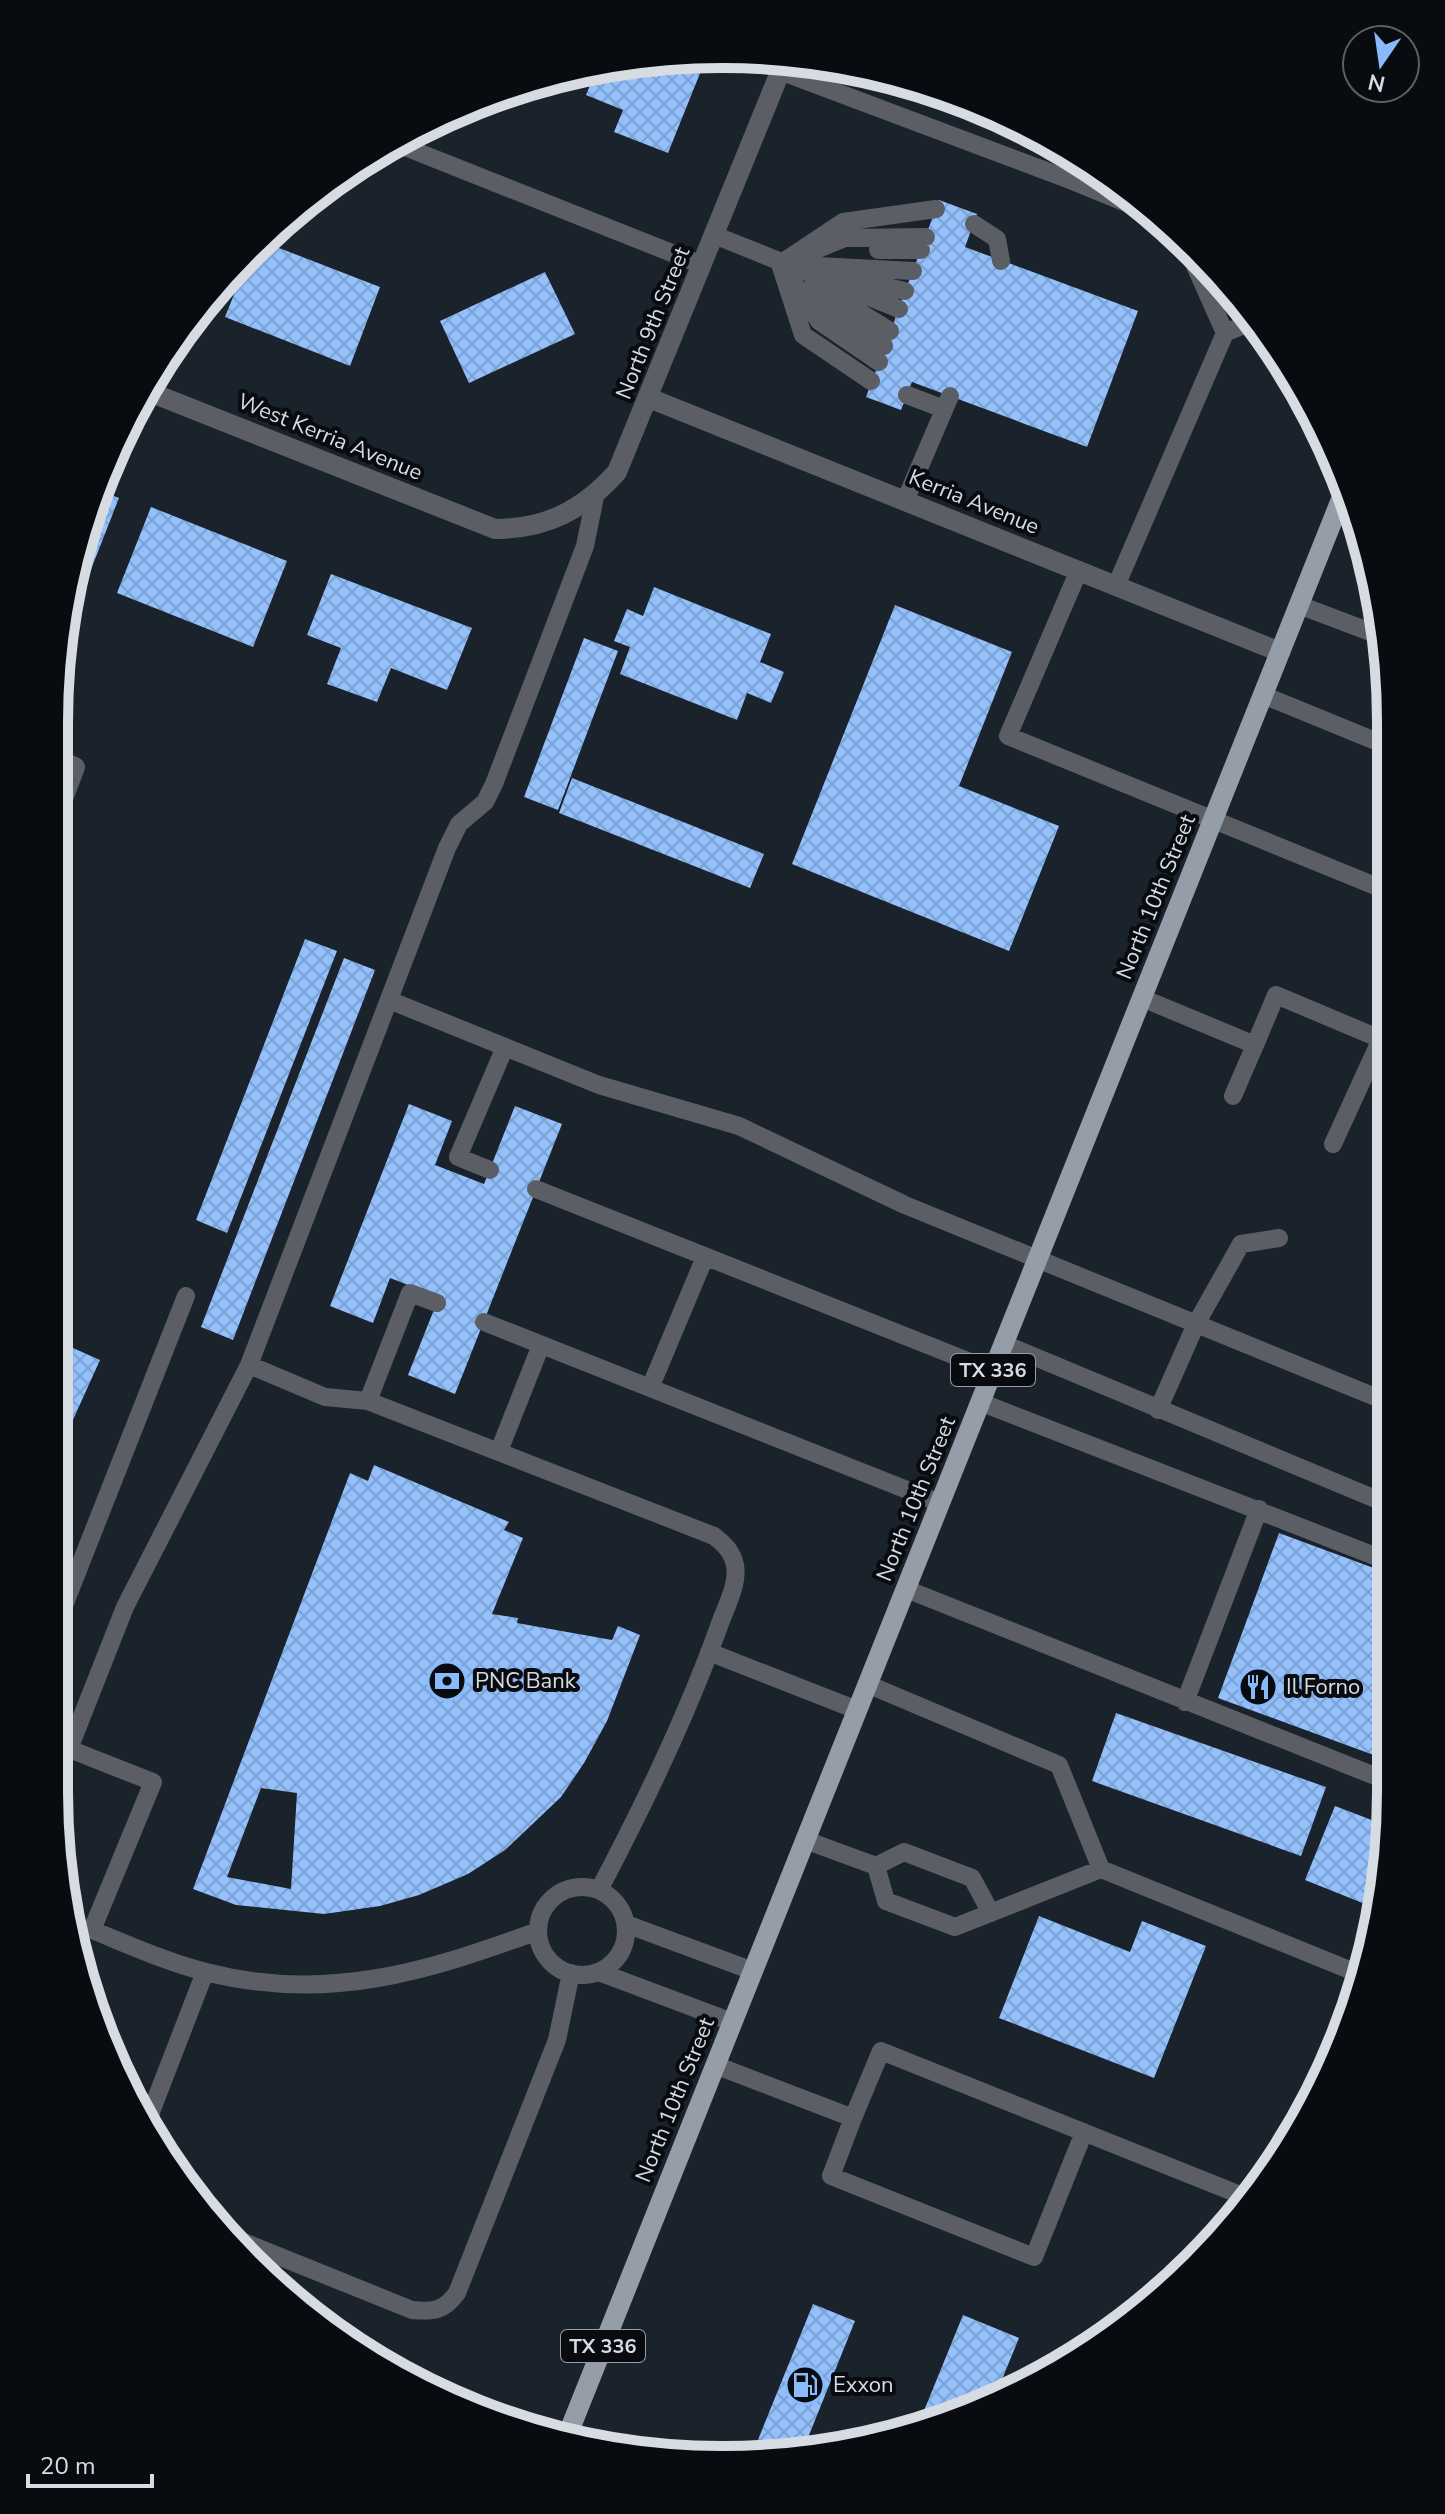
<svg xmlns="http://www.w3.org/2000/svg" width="1445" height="2514" viewBox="0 0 1445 2514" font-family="'Nunito Sans',sans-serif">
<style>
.building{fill:url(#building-cross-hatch);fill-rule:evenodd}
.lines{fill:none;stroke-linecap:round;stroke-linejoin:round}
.lane{stroke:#5b5f65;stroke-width:18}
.street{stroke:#5b5f65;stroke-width:20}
.primary{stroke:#949da8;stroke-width:20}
.labels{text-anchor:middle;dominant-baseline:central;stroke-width:8;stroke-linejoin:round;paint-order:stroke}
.shield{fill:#080b10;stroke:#999da4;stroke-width:2}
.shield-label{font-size:20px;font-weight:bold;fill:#d7dce3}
.street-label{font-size:22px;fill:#d7dce3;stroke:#080b10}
.poi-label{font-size:22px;fill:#d7dce3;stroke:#080b10;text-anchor:start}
.rim{fill:none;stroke:#d7dce3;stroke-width:10}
</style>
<defs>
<pattern id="building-cross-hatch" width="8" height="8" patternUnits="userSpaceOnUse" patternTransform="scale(2)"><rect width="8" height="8" fill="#92c0fd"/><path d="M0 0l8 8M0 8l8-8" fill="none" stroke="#7ea0cf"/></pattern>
</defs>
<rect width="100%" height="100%" fill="#1a222c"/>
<path class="building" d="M707,56L668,153L614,132L623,110L586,95L596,71L589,68Z
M939,200L977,214L965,247L1138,311L1087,447L912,382L901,410L866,397Z
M261,241L380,287L350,366L225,317L253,247Z
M545,272L575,334L469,383L440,321Z
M98,490L119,498L90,572L77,568L89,508Z
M151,507L287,561L253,647L117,593Z
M331,574L472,628L447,690L391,668L377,702L327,684L341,648L307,635Z
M654,587L771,634L760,662L784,672L771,703L747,693L737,720L620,674L630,647L614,641L627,609L643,616Z
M895,605L1012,652L959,786L1059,826L1009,951L792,864Z
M584,638L618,651L558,810L524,797Z
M572,778L764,854L750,888L559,813Z
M305,939L337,951L227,1233L196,1220Z
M344,958L375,970L233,1340L201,1327Z
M409,1104L452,1121L435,1165L484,1184L515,1106L562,1124L455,1394L408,1375L439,1297L390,1278L373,1323L330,1306Z
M1390,1165V1204L1375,1198Z
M55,1340L100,1360L72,1422L54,1415Z
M374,1465L509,1522L504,1530L523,1538L492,1614L518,1618L517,1623L612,1640L618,1626L640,1635L607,1721L584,1763L561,1797L505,1850L468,1874L419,1895L380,1906L324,1914L236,1905L193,1889L350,1473L368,1481ZM261,1788L297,1793L291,1889L227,1877Z
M1279,1533L1390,1574V1761L1218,1698Z
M1116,1713L1326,1787L1301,1856L1092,1781Z
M1335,1806L1390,1827L1375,1908L1305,1880Z
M1039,1916L1130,1952L1142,1921L1206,1946L1154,2078L999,2018Z
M813,2304L855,2321L803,2450L766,2459L751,2457Z
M963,2315L1019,2338L994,2399L978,2409L919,2423Z"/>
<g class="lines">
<path class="lane" d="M780,71L1065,178
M395,143L702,265
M1074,156L1065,178L1148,212
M974,224L997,239L1001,261
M714,235L899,309
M878,250H921
M813,251L845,238L926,237
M780,264L843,222L936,209
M780,264L803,335L871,381
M799,265L913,271
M838,276L905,291
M793,282L819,321L879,362
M820,288L890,331
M808,290L827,308L884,346
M1225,333L1251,322
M907,395L944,409
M905,501L950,396
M1079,570L1008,736L1390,892
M1116,586L1225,333L1184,241
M1299,605L1381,636
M1263,695L1390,747
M1142,998L1255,1045L1233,1096
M389,1000L599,1085L739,1126L905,1205L1390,1403
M1255,1045L1276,995L1390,1043
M1333,1144L1381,1039
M490,1170L458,1157L505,1047
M536,1189L993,1371
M484,1322L940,1503
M1004,1344L1390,1505
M249,1365L325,1397L368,1401L714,1536C724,1544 732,1551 735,1565C739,1585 724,1610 718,1629C685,1720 644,1805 599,1890
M650,1388L705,1257
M368,1401L410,1293L437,1303
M980,1402L1390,1562
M1158,1410L1196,1324L1241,1244L1279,1238
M499,1451L541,1345
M906,1589L1390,1782
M54,1631L186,1296
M709,1652L857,1710
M867,1684L1059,1765L1101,1869
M1185,1702L1259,1509
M54,1743L153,1782L92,1930C129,1945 167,1962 206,1972C326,2003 426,1972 538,1931
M69,1749L125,1607L249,1365L447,848L459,824L485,802L494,784L585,546L595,497
M805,1840L876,1866L904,1852L972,1878L991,1913
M876,1866L886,1901L955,1927L1101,1869L1362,1975
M538 1931a44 44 0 1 1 88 0a44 44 0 1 1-88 0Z
M626,1924L753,1971
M599,1972L732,2022
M715,2065L853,2118L881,2051L1248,2198
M149,2117L205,1972
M853,2118L831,2176L1034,2257L1084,2132
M236,2239L412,2310C433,2312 444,2311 457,2293L557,2040L571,1973"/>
<path class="street" d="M147,391L495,529C546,529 583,510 617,472L785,60
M649,398L1280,652
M55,820L75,767L55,758"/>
<path class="primary" d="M566,2439L1346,487"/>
</g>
<defs>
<symbol id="bank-ring" viewBox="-11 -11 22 22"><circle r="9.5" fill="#080b10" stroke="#88bafc" stroke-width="1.5"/><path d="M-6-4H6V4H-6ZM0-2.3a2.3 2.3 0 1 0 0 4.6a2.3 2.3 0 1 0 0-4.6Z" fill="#88bafc"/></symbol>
<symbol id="restaurant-ring" viewBox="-11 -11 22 22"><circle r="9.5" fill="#080b10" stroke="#88bafc" stroke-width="1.5"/><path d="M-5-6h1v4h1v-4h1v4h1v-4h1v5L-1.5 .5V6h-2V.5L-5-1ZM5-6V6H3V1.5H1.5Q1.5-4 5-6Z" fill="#88bafc"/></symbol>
<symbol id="fuel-ring" viewBox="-11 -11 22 22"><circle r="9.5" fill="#080b10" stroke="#88bafc" stroke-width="1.5"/><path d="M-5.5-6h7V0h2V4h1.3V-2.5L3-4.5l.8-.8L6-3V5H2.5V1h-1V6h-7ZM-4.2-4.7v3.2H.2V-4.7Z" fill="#88bafc"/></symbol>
</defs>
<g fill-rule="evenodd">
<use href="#bank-ring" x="425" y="1659" width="44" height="44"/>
<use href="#restaurant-ring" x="1236" y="1665" width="44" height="44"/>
<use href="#fuel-ring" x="783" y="2363" width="44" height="44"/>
</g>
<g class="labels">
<g class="shield">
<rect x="951" y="1354" width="84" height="32" rx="6"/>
<rect x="561" y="2330" width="84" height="32" rx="6"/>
</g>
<g class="shield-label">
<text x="993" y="1370">TX 336</text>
<text x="603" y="2346">TX 336</text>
</g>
<g class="street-label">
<text transform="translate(653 323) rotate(-68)">North 9th Street</text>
<text transform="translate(330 437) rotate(22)">West Kerria Avenue</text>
<text transform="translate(974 502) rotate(22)">Kerria Avenue</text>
<text transform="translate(1156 897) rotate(-68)">North 10th Street</text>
<text transform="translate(916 1499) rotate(-68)">North 10th Street</text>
<text transform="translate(675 2100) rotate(-68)">North 10th Street</text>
</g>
<g class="poi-label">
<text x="475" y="1681">PNC Bank</text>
<text x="1286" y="1687">Il Forno</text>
<text x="833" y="2385">Exxon</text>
</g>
</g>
<path d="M0 0H1445V2514H0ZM722 68H723A654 654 0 0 1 1377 722V1792A654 654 0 0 1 723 2446H722A654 654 0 0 1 68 1792V722A654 654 0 0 1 722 68Z" fill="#080b10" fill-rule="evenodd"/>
<path class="rim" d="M722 68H723A654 654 0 0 1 1377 722V1792A654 654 0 0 1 723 2446H722A654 654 0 0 1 68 1792V722A654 654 0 0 1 722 68Z"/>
<g transform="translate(1381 64) rotate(193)"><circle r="38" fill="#080b10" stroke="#5b5f64" stroke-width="2"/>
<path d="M0-6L14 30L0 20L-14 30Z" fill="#88bafc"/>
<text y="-12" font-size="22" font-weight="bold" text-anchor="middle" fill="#d7dce3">N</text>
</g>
<path d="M28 2474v12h124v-12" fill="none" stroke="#d7dce3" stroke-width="4"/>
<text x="40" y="2474" font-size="24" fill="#d7dce3" stroke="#080b10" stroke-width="6" paint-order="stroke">20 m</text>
</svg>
